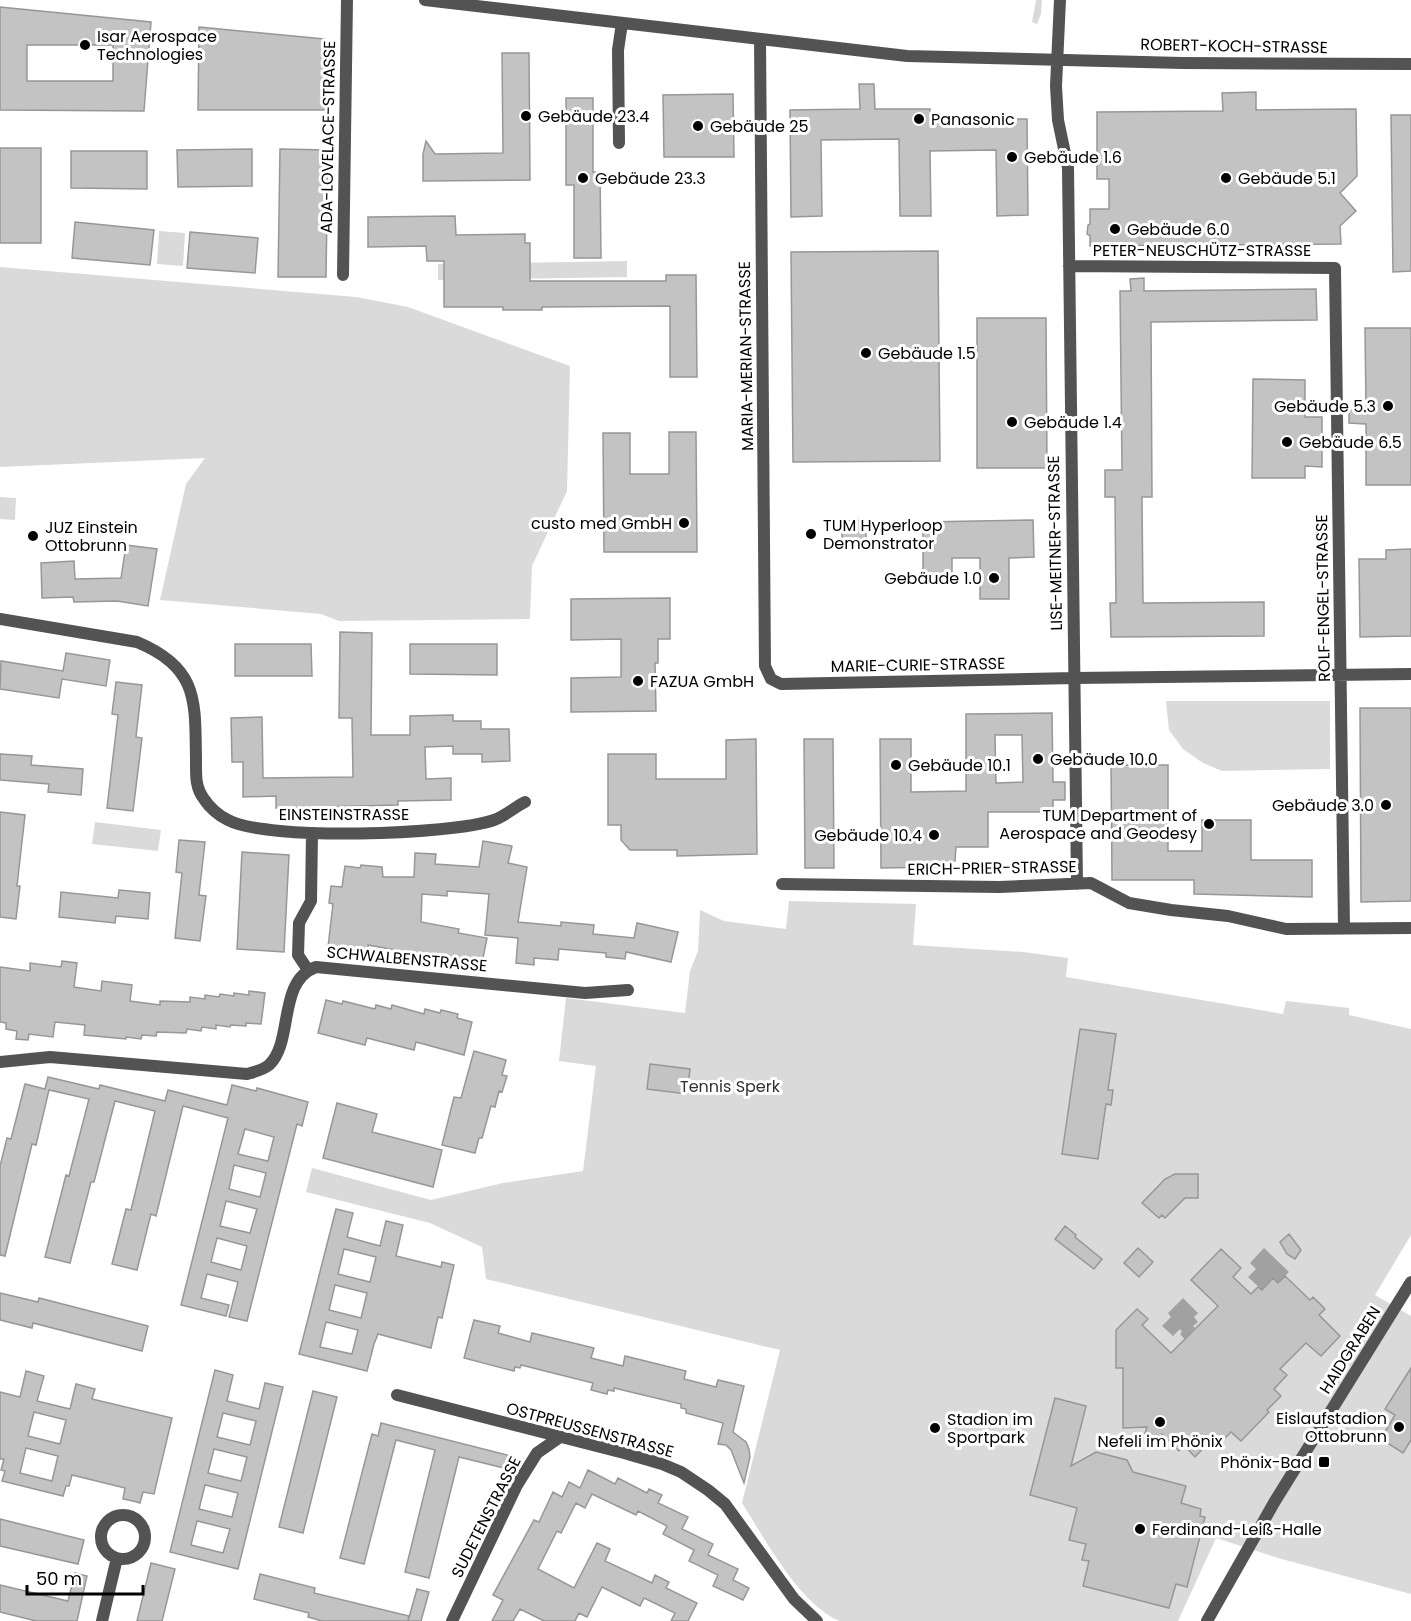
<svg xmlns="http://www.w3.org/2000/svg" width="1411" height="1621" viewBox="0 0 1411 1621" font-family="Poppins,sans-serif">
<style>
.green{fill:#dadada}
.water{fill:#a1a1a1}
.building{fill:#c3c3c3;stroke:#979797;stroke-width:1.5;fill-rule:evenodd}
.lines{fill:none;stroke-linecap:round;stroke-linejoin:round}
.street{stroke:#535353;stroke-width:12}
.poi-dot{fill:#000;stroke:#fff;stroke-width:2}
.labels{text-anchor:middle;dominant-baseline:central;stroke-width:6;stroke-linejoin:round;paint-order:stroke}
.poi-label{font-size:16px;fill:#000;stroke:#fff;text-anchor:start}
.street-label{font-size:16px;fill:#000;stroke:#fff}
.park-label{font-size:16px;fill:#313131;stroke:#fff}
</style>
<rect width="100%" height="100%" fill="#fff"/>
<path class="green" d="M1036,0H1042L1041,14L1037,24L1032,22Z
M159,231L185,233L183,266L157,264Z
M627,261V277L438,280V264Z
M0,267L356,297L408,307L570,366L567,491L532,566L530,619L339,621L321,614L160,600L186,484L205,458L0,467Z
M0,497L16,498L15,520L0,519Z
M1166,701H1330V769L1222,771L1203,763L1183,749L1169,730Z
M95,822L161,830L158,851L92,844Z
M789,901L916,904L913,945L1023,952L1068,958L1066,977L1283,1014L1286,1001L1349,1008V1015L1411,1029V1235L1375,1295L1411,1316V1594L1278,1558L1216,1538L1178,1621H839C798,1602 765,1539 742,1503L780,1350L486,1279L482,1247L430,1223L306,1192L312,1168L431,1200L503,1183L583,1171L596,1066L559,1061L566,998L685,1013L690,971L698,951L700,910L724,921L786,929Z"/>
<path class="water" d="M1264,1248L1289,1272L1278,1283L1273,1278L1262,1290L1248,1277L1256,1269L1250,1263Z
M1183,1298L1198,1313L1194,1317L1198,1322L1193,1326L1195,1328L1190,1333L1195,1338L1189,1344L1180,1334L1182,1332L1180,1329L1173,1336L1162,1326L1171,1317L1168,1313Z"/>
<path class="building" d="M0,7L151,22L144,111L0,110ZM27,45H113V81H27Z
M199,27L324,39L325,110H198Z
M502,53H529L530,180L423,181V154L426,141L435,154L503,153Z
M859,84H874L875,109H930V120L1027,119L1028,215L997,216L996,150L930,151L931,216H900L899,139L821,140L822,216L791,217L790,110L860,109Z
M1256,92V110L1356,109L1357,176L1340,193L1356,211L1340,226L1341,244L1090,246V236L1087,234L1088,225L1090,224V209H1109V179H1097V112L1223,111L1222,93Z
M733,94L734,157H664L663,95Z
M566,98H593V172H600L601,258H574V185H566Z
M1391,115H1411V271L1393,272Z
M0,148H41V243H0Z
M252,149V186L178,187L177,150Z
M280,149L328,150L326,277H278Z
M71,151H147V189L71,188Z
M455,216L456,235L525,234V243H530V281H666V275H696L697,377H670V306L542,307V310H503V307H444V261H427L426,246L368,247V217Z
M75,222L154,230L150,265L72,258Z
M190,232L258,238L255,273L187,268Z
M938,251L940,461L793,462L791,252Z
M1144,278V291L1316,289L1317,320L1151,322L1152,497H1142L1143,603L1264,602V636L1111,637L1110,603H1116L1115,497H1105V470H1122L1120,291H1131L1130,279Z
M977,318H1046L1047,468H977Z
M1365,328H1411V485H1366V424L1349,423V410H1366Z
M1253,379L1305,380V417H1322V467L1305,466V478H1252Z
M669,432H696L697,552H604L603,433H630V474H669Z
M866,520V546H842V521Z
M1033,520L1034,557L1009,558V599H980V558H952V579L923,580V522Z
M126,545L157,549L148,606L117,601L74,602L73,597L42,598L41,563L74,561L75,579L121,578Z
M1411,549V636L1360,637L1359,559H1386V550Z
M670,598V639H658V663H655L656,711L571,712V678L621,677V639L571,640V599Z
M340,632L372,633L371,735H410V716L453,715V721H481V729H509L510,761L482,762V754H453V746L425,747L426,779L451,778V800L398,801V805L276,808V796L243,797V762H232L231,718L262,717L263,778L353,777L352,718H339Z
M235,644H311L312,676H235Z
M410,644H497V675L410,674Z
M66,653L110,660L106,686L62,679L59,698L0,689L1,661L63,671Z
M116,682L142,685L136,737L142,738L133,811L107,808L118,715L112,714Z
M1360,708H1411V901L1361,902Z
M1052,713L1053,782H1065V800H1053V812H988V847H956L955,861H942V867L881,868L880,739H911V792L966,791V714ZM995,735H1022L1023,782L996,783Z
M756,739L757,854L677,856V850H630L621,840V825H608V754H656V779H726V740Z
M804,739H833L834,868H805Z
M0,754L32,756L31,765L83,769L81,795L48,792L49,784L0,780Z
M1111,765H1168V851H1202V820H1251V860H1312V897L1194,894V880H1112Z
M0,812L25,815L17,886H20L16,919L0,917Z
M179,840L205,842L199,895L206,896L200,941L175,938L182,873L176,872Z
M483,841L512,846L508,863L527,867L518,922L561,926V922L594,925L593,934L634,938L637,923L678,932L671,962L626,952L625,959L606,957V953L559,949L558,960L534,958V965L516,963L518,938L485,935L489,894L447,891V896L422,894L421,922L459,929L458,933L487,938L482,963L422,952L421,955L368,945V951L328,947L333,904L329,903L331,886L342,887L345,866L360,868L361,865L382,867L383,877H414L415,853L436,854L435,864L479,867Z
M242,852L289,855L284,952L237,949Z
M119,890L150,893L148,919L116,916L115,923L59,917L61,892L118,898Z
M62,961L77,963L74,987L101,991L102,981L132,985L130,1001L160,1005V1001L190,1002V997L205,999V995L219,997L220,994L234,996V993L249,995V991L265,993L261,1024L246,1023V1026L231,1025L230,1027L216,1025V1029L202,1027L201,1031L187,1029L186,1033L157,1032L156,1036L142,1035L141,1039L126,1037V1039L84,1035L85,1025L55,1022L53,1037L29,1034L28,1040L16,1039L17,1031L6,1029V1023L0,1022V967L30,971V963L61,967Z
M326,1000L342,1004L343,1001L375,1009L376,1005L391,1009L392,1005L424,1014L425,1009L440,1013L441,1010L458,1014L457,1018L472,1022L464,1055L416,1042L414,1050L367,1038L365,1045L318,1033Z
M1080,1029L1116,1034L1108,1090H1113L1111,1105L1106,1104L1098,1159L1062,1154Z
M474,1051L506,1060L502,1075L507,1076L502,1092L499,1091L495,1107L491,1106L482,1138H479L475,1153L442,1145L454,1097L461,1098Z
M650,1064L690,1069L687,1094L647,1089Z
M48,1077L99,1089L100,1085L165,1101L168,1090L227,1105L232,1085L256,1091L257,1088L308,1102L302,1126L297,1124L247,1321L229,1317L238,1282L223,1278L207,1274L201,1298L229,1305L226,1316L181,1305L228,1118L183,1106L156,1216L151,1214L137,1270L112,1264L126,1209L131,1210L155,1111L115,1101L94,1182H91L70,1263L45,1257L66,1175L69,1176L89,1099L49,1090L36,1145L32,1144L5,1256L0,1255V1166L7,1138L11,1139L25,1084L45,1089ZM245,1129L274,1137L268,1161L238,1154ZM234,1165L266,1173L260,1197L229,1189ZM226,1201L257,1209L250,1233L220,1226ZM217,1238L247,1246L241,1270L211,1262Z
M337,1103L377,1114L372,1132L442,1150L433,1187L323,1158Z
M1175,1174H1198V1198H1185L1165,1218L1162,1215L1159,1218L1142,1203L1165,1179Z
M336,1209L353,1213L347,1237L380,1246L386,1221L403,1225L396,1256L441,1267L442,1262L454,1265L442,1318L438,1317L431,1348L378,1334L374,1344L367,1371L299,1354ZM344,1249L376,1257L370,1282L338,1274ZM335,1285L367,1293L361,1318L329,1310ZM326,1322L358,1330L352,1354L320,1347Z
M1065,1226L1076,1235L1075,1237L1102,1259L1094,1269L1055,1239Z
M1289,1234L1301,1250L1295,1259L1287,1254L1280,1242Z
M1138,1248L1153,1262L1139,1277L1124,1263Z
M1221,1249L1241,1268L1233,1277L1251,1294L1258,1287L1262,1290L1273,1278L1278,1283L1285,1276L1310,1300L1313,1297L1325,1309L1319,1315L1340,1336L1321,1356L1306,1343L1280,1369L1287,1375L1274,1389L1281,1396L1267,1410L1269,1412L1241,1441L1231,1432L1218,1445L1212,1439L1195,1457L1184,1445L1179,1451L1162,1434L1157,1447L1142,1442L1147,1427L1123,1428V1368H1116V1330L1137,1309L1148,1319L1142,1325L1171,1353L1218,1306L1191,1280Z
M0,1293L38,1302L39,1298L148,1326L142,1351L33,1323L32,1328L0,1320Z
M474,1320L500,1326L498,1333L530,1342L532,1333L594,1348L591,1358L623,1366L625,1356L686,1371L684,1379L716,1387L718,1380L744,1386L733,1432L746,1442L749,1449L750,1457L744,1483L731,1450L726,1445L718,1444L723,1423L686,1413V1409L681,1408V1404L614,1388V1391L608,1390L607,1394L591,1390L593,1383L521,1365L520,1368L515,1367L514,1371L464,1358Z
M1411,1368V1440L1403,1453L1381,1439L1395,1415L1385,1409Z
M215,1370L233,1375L227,1401L259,1409L265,1383L283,1387L238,1569L170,1552ZM223,1413L256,1421L250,1445L217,1437ZM214,1449L247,1457L241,1481L208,1473ZM205,1485L238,1493L232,1517L199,1509ZM197,1521L230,1529L223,1553L191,1545Z
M26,1371L44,1376L37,1401L70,1409L76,1384L95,1389L92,1399L172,1418L154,1494L143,1492L140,1503L133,1501L123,1499L125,1488L72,1475L69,1486H66L63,1496L2,1481L5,1471L1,1470L4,1459H0V1392L20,1397ZM34,1412L66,1420L60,1444L28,1436ZM26,1448L58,1456L52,1481L20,1473Z
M313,1391L337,1397L303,1533L279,1527Z
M1055,1398L1086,1406L1071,1466L1096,1452L1127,1460L1133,1472L1186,1486L1181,1503L1201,1509L1200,1516L1205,1517L1187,1587L1176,1584L1169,1608L1083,1586L1089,1561L1082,1560L1086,1544L1069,1540L1077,1508L1030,1495Z
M381,1423L511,1456L508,1469L459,1457L429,1578L405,1572L435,1450L396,1440L364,1564L340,1558L372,1434L378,1436Z
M588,1470L615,1484L618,1478L647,1493L649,1489L662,1495L658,1503L688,1517L682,1529L713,1544L708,1555L738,1569L733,1580L749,1588L743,1600L713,1586L718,1575L689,1561L694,1550L663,1534L667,1526L638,1511L636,1515L592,1494L585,1508L576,1503L561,1533L557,1531L538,1569L574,1588L597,1543L610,1549L605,1561L652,1583L655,1575L669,1582L666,1588L697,1603L688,1621H671L675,1613L644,1598L640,1606L602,1587L587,1617L579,1613L575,1621H544L520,1609L513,1621H492L503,1600L493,1595L534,1520L539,1522L553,1492L562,1497L569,1482L580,1488Z
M0,1519L84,1540L78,1564L0,1546Z
M151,1563L175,1569L162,1621H137Z
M75,1573L87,1576L77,1621H36L0,1612V1585L68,1601Z
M260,1574L315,1588L314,1593L409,1616L408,1621H322L308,1617L309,1613L254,1599Z
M417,1589L429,1592L421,1621H408Z"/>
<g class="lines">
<path class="street" d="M425,0L907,56L1182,63L1411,64
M1060,0L1056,86L1058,120L1068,168L1077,884
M760,39L765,666L771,679L781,684L1074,678L1411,674
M619,143L618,50L622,23
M1069,266L1335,268L1344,928
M343,275L347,0
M0,619L137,642C199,668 195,701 196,760C196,775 195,787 204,799C209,807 219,816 228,820C267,841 451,835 494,820C505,816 515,807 525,802
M782,884L999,887L1091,883L1129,903L1171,910L1228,916L1286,929L1411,928
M308,970L298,955L299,923L311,901L312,833
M0,1062L50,1057L247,1074C254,1072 263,1070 269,1065C294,1042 277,981 316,967L585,993L628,990
M397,1395L624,1453L662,1464L681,1472L708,1490L725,1504L794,1599L817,1621
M101 1537a22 22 0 1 1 44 0a22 22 0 1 1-44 0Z
M102,1621L117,1558
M452,1621L517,1485L537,1453L560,1437
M1207,1621L1275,1501L1411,1282"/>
</g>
<g class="poi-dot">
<circle cx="85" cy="45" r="6"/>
<circle cx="526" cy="116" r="6"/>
<circle cx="919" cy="119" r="6"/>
<circle cx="698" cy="126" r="6"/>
<circle cx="1012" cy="157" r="6"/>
<circle cx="583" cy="178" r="6"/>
<circle cx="1226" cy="178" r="6"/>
<circle cx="1115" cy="229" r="6"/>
<circle cx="866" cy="353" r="6"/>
<circle cx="1388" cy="406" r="6"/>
<circle cx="1012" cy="422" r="6"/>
<circle cx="1287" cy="442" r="6"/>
<circle cx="684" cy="523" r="6"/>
<circle cx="811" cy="534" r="6"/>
<circle cx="33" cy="536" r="6"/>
<circle cx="994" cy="578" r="6"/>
<circle cx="638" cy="681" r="6"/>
<circle cx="1038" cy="759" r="6"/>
<circle cx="896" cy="765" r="6"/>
<circle cx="1386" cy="805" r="6"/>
<circle cx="1209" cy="824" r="6"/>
<circle cx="934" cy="835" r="6"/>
<circle cx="1160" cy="1422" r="6"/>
<circle cx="1399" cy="1427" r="6"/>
<circle cx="935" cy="1428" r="6"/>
<rect x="1318" y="1456" width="12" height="12" rx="3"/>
<circle cx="1140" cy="1529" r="6"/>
</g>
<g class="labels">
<g class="poi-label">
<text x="97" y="36">Isar Aerospace<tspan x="97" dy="18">Technologies</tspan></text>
<text x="538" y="116">Gebäude 23.4</text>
<text x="931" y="119">Panasonic</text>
<text x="710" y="126">Gebäude 25</text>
<text x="1024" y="157">Gebäude 1.6</text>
<text x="595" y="178">Gebäude 23.3</text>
<text x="1238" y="178">Gebäude 5.1</text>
<text x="1127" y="229">Gebäude 6.0</text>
<text x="878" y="353">Gebäude 1.5</text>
<text x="1376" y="406" text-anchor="end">Gebäude 5.3</text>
<text x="1024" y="422">Gebäude 1.4</text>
<text x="1299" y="442">Gebäude 6.5</text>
<text x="672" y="523" text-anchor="end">custo med GmbH</text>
<text x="823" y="525">TUM Hyperloop<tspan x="823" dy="18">Demonstrator</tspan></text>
<text x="45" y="527">JUZ Einstein<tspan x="45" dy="18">Ottobrunn</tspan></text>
<text x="982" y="578" text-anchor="end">Gebäude 1.0</text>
<text x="650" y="681">FAZUA GmbH</text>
<text x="1050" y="759">Gebäude 10.0</text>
<text x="908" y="765">Gebäude 10.1</text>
<text x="1374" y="805" text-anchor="end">Gebäude 3.0</text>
<text x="1197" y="815" text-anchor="end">TUM Department of<tspan x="1197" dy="18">Aerospace and Geodesy</tspan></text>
<text x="922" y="835" text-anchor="end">Gebäude 10.4</text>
<text x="1387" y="1418" text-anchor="end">Eislaufstadion<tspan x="1387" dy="18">Ottobrunn</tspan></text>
<text x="947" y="1419">Stadion im<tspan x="947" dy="18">Sportpark</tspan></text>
<text x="1160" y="1441" text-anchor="middle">Nefeli im Phönix</text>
<text x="1312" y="1462" text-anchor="end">Phönix-Bad</text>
<text x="1152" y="1529">Ferdinand-Leiß-Halle</text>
</g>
<g class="street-label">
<text transform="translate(1234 46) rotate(1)">ROBERT-KOCH-STRASSE</text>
<text transform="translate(328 137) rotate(-89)">ADA-LOVELACE-STRASSE</text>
<text x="1202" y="250">PETER-NEUSCHÜTZ-STRASSE</text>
<text transform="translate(746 356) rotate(-91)">MARIA-MERIAN-STRASSE</text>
<text transform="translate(1055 543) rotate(-91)">LISE-MEITNER-STRASSE</text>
<text transform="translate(1323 598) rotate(-91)">ROLF-ENGEL-STRASSE</text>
<text transform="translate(918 665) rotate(-1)">MARIE-CURIE-STRASSE</text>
<text x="344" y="814">EINSTEINSTRASSE</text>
<text transform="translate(992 868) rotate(-1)">ERICH-PRIER-STRASSE</text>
<text transform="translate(407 959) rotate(5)">SCHWALBENSTRASSE</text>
<text transform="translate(1350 1350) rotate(-58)">HAIDGRABEN</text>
<text transform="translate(590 1430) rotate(15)">OSTPREUSSENSTRASSE</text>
<text transform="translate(486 1517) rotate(-63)">SUDETENSTRASSE</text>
</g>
<g class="park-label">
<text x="730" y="1086">Tennis Sperk</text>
</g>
</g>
<path d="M27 1585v9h116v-9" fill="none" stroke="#000000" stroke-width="3"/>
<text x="36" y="1585" font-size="18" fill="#000000" stroke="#ffffff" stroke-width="4.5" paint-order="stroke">50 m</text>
</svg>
